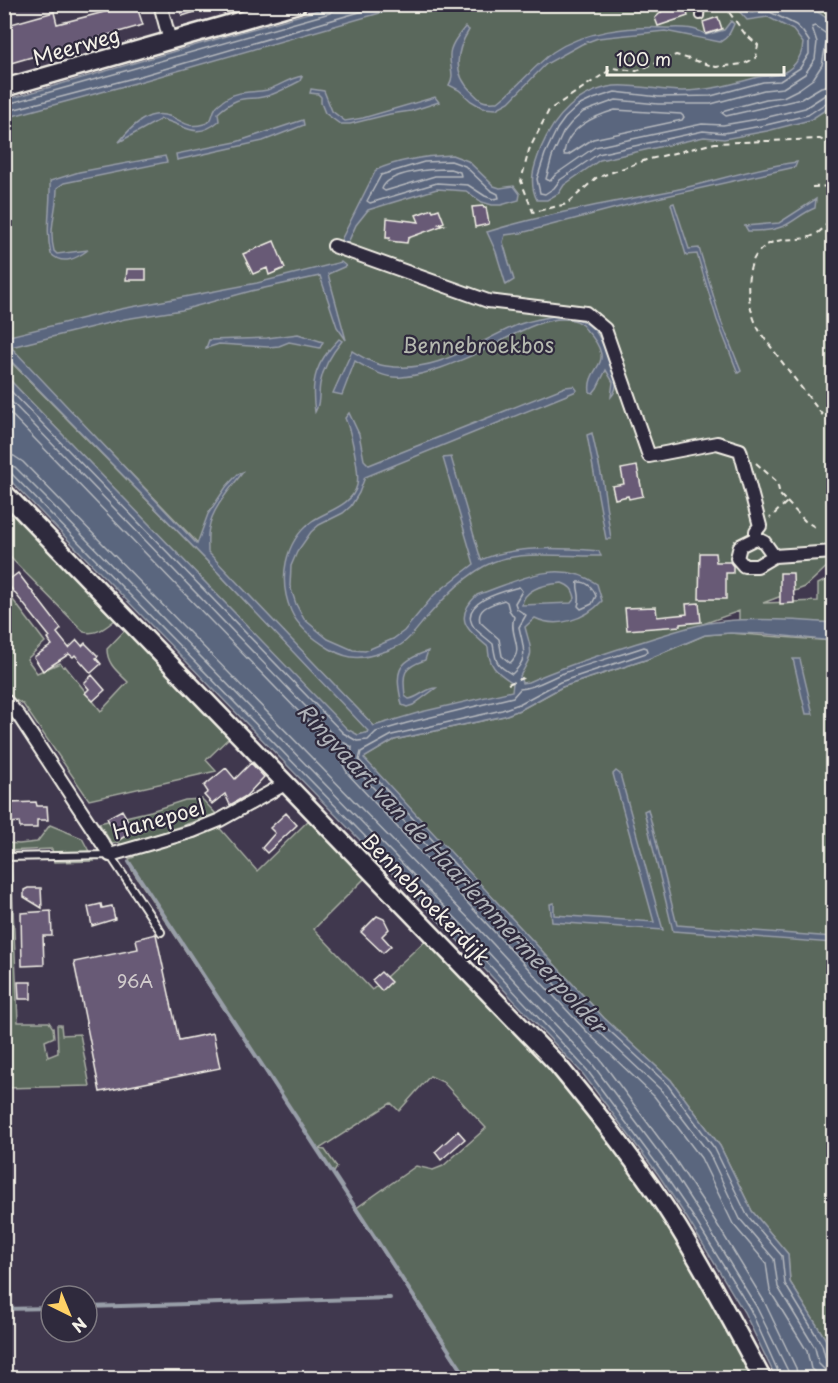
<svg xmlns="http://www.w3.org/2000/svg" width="838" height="1383" viewBox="0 0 838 1383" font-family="'Playpen Sans',sans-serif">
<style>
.green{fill:#5a675c;stroke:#a7aca2;stroke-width:1.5}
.water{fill:#5a667e;stroke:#989ea8;stroke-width:1.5;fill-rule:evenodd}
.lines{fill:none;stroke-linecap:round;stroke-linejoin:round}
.shore{stroke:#b6b9be;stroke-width:1.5}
.stream{stroke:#989ea8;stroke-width:4}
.building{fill:#685a76;stroke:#f4f1e8;stroke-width:1.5}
.lane-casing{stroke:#f4f1e8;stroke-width:10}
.street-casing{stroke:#f4f1e8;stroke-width:16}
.secondary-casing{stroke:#f4f1e8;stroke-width:21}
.path{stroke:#f4f1e8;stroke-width:2;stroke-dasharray:6 4.5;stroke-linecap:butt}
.lane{stroke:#2f2a3d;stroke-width:6}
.street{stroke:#2f2a3d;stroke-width:12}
.secondary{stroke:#2f2a3d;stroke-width:16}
.labels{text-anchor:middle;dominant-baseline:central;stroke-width:4.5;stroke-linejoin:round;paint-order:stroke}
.number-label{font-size:18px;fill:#d1cbcc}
.street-label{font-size:21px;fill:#f4f1e8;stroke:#2f2a3d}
.park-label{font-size:21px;fill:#b6bab0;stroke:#2f2a3d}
.water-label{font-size:22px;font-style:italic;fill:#afb2b8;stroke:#2f2a3d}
</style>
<rect width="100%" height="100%" fill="#40384e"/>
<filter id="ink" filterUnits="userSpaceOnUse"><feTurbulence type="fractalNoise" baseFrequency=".0167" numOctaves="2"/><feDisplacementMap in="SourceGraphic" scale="12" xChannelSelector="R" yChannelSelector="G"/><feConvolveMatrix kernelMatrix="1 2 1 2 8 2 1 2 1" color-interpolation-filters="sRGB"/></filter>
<g filter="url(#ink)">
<path class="green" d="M353,5H833V567V563H831L805,587L763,603L818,601V584L828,579L833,573V623L758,620L739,621V611L488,701L410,716L374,726L5,343V109Z
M4,355L207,561L370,732L358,735L347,730L5,375Z
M5,505L115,620C105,628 97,635 84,632L5,552Z
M4,588L45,642L27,659L37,673L60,663L63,667L65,666L101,711L128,682C117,671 107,664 107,649L129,626L233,734L206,760L216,771L89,800L23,704L15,700L5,690Z
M730,633L833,641V1364L828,1343L790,1282L788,1254L752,1211L720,1146L671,1080L604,1018L363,758L394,740L504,716L522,709L562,687L648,659L705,635Z
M202,799L216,814L123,846L118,842L112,844L99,823L151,811L185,800Z
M312,817L369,874L314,929L372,990L429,937L559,1071L662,1209L755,1378H466L355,1209L416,1166L433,1170L443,1166L486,1128L443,1082L430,1076L399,1111L391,1103L319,1149L325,1150L337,1167L333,1174L132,870L129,859L134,857L133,854L217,825L257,871Z
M50,825L82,838L94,861L54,862L52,849L5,851L4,836L8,843L19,844L37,842Z
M4,865H11L18,1022H49L53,1028L54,1037L45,1041L48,1057L58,1053L57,1025H61L62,1035L80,1034L90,1086L5,1088Z"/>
<path class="water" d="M339,4L408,5L139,82L5,118V100Z
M728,5H807L833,22V105L810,120L767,131L724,139L704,137L600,160L564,185L559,193L547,200H537C528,182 534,166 541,148C554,117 578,91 614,86C634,84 661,91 682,91C709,91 732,84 758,77C764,76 770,76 776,75C792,72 802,58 803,43L793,30L768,17L747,20L738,10L733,11Z
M731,21L734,24C730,33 728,38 720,42L665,31L598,38L582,44L546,64L509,102L496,109L483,108L471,101L459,90L449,85C455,75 450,69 450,57C449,46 458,36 465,27L469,30C456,51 452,73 472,92C475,94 479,100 483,101C487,103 494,102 498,102C518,87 533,67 553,52C584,31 629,26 666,28C679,28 695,26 706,35L724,30Z
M302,76L300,81C291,85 282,91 273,94C248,104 244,90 218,113L219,121C195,141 186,125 161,119L119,142C131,127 148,109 169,116C184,121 186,129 204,124C214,122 211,114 216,107C218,104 224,100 227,98C239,90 254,93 267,90C280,86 289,78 302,76Z
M311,89L324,91L332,111L345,121L363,118L435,97L439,102L411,111L390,114L350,124H340L325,113L321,103V97L318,94L310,93Z
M303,120L304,125L263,141L177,160L176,154L236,142Z
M452,155L468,161L494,186L500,188L514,186L520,194L519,200L501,205H492L482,202L466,191L437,189L368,210L356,225L347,245L340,242L376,170C400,159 426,156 452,155Z
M165,156L167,162L64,183L57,188C57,211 48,228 54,251L57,254L88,250C77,258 63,266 51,254C45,230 51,206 50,181L79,172Z
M797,162L795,167L635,203L521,233L505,235L503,242L514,280L506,285L496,252L487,232C551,212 618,202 684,188C722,179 758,167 797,162Z
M816,199L815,208C804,212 796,220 786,225C774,231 761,231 748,231L745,226L779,223Z
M674,203L689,249L699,248L721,321L741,371L738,373L717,320L697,254L686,255L671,204Z
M341,262L346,266L328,274L346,340L337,327L320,276L251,291L182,310L125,319L11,347L197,544L208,514L226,487L238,474L243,472C231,488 212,508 209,528C207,536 208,544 208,552L374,726L421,712L512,691L513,683C497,672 489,668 488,647C468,630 452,619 477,595C518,581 558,557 597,584L602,601C586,619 557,629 535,618L525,627C532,654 535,650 520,676L522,683L528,682C562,667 596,656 631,645C662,636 691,624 724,621C760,618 797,620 833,623V641L766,634L730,633L705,635L648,659L562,687L522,709L504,716L394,740L364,758L604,1018L671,1080L720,1146L752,1211L788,1254L790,1282L828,1343L833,1364V1378H776L744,1312L687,1218L658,1174L583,1074L463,946L5,475V375L347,729L358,735L369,732L207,561L5,355V337L121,309L257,283ZM562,583C570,586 573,589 575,598L571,603L522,605C524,588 548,584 562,583Z
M558,315C573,316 586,320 596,332C602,340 614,369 616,380C617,386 615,393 611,397L613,382L606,370L597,388L593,393L590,392C587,373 603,367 601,354C599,345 593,337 587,331C583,326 580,321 573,320C545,313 505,340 480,352C455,363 428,375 402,377C385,379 369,369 355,361L342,395L333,393L352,351C362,357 375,365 386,366C437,374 473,344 517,325C530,320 545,318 558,315Z
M298,334L323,342L320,348L289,342L279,346L268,347L219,344L206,348L209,340L267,338Z
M339,339L342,341C332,353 323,367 320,384C318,395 321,402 315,412C310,380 316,362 339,339Z
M574,386L577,390L574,392L365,477L359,493L351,506L343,513L319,525L311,532L297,552L291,566L290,586L296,604L304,619L328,639L353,650L365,651L393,639L404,631L434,595L474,564L443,458L451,457L481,560C516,545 562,548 599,551L601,556C569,557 523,550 493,562C467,573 445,597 427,617C419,626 412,637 402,644C398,647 391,649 386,651C363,659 351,661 330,649C315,640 298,627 291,611C278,580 284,542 312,521C327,511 353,505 357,485C360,471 351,432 345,418L349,413L359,434L364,460L369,465L565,387Z
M592,433L603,483L611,539H606L587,435Z
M428,651L425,660C402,668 403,673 405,696L409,699C420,697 426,688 436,688L413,705L407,707L402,705C395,672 395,663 428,651Z
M793,659H800L813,714H806Z
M616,771L620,774L663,930L552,922L550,904L554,903V915L654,922L613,774Z
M648,809L677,925L833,937V943L673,931L644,811Z"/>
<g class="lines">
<path class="shore" d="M740,4L750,13L770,12L796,25L803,32L809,41V54L800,68L780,81L763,82L711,96L659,97L615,92L593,99L578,106L565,118L557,129L545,154L537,179L540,193L545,194L554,188L560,180L598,154L703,131L724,133L766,125L808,115L829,101H834
M834,34L825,33L815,26L812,27L817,42L815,59L805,74L783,88L764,90L711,104H658L616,100L583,112L571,123L563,133L552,157L546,179L550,181L556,174L595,147L702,124L723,125L764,118L805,108L825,95L834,93
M834,43L826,44L822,65L813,79L799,89L783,97L766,99L725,110L722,113L726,116L801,99L821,87L834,84
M4,105L330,13L334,10L335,4
M615,110L681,114L684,117L682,120L593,139L568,155H564C565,129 594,116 615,110Z
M4,112L137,77L387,4
M451,161L465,166L490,190L498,194L499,198L493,199L485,196L468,185L437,183L370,203L367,201L381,175L424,162Z
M450,169L460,172L461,176H435L385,191L382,189C388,171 433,169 450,169Z
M4,384L343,733L357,741L368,740L376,732L407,723L513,697L520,689C536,688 549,678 564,673C590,663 618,656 644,647L647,648L648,651L646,653L560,682L519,704L502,710L392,735L361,752L359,760L600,1022L667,1084L715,1149L747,1215L782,1256L785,1284L822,1345L826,1360L834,1364
M4,394L337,739L352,747L351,759L355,768L594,1027L661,1090L709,1153L740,1219L774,1259L778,1287L815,1348L819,1364L825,1370L834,1371
M4,407L331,745L341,752L343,765L348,774L588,1033L654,1096L701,1158L733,1224L766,1263L770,1291L807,1351L811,1369L823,1378
M4,455L14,456L23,462L480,930L600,1059L676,1161L706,1206L764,1301L796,1368L798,1378
M4,464L15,467L46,498L473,936L593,1065L669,1166L698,1211L756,1306L788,1371L789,1378
M4,471L11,473L468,942L587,1070L662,1171L692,1215L750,1309L781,1378
M578,582C587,581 593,588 596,596L592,604L581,609L578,606C582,595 576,590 578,582Z
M519,587L522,591L515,603L517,609L526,615L519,627C523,647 530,658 512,674C495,665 496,661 493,644C487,638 476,632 472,624C461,601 505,591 519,587Z
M504,600L507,602L509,610L514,617C508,636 526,648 510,663L502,656L499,639L480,622C476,607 493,604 504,600Z"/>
<path class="stream" d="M129,862L467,1378
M87,1307L390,1298
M4,1309L51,1308"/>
</g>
<path class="building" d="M136,4L143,25L4,65V26L54,12L57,24Z
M179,4H211V7L182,16Z
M670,4H685L688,16L658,26L655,18Z
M718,17L722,29L706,34L703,22Z
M483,206L484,208L486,207L489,224L475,227L472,207Z
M432,209L433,211L439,209L444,222L439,224L444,225L408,238L407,243L389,241L390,238H386L387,218L419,222L416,215Z
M274,241L285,268L269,275L267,268L253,274L243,254Z
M127,269H146V280H126Z
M637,466L643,496L629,499L628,496L615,499L612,486L624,484L621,469Z
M700,553H715L716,562H730L733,566V573H726V599H699Z
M18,573L61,629L57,633L69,648L77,640L82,646L85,643L98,656L96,658L101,664L91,673L75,655L73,657L69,654L43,671L34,657L52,645L48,639L50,637L6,582Z
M780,573H793L794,603L780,604Z
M699,603L701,622L680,624V626L627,630L625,608L656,607L657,617L687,614L686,604Z
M92,675L105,690L93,701L85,693L89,689L84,683Z
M251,763L264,777L246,796L230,805L225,794L212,804L204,795L208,792L204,786L226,768L235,779Z
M36,802L37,806H47L48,820H37V828H20L19,822L10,823V803Z
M122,810L134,831L119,840L107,818Z
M286,813L297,825L267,853L262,848L275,833L270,828Z
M28,888H41L42,908L24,897V890Z
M101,904L102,908L112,906L115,919L92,926L88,907Z
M51,911L52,936H43L44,965L22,966L21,913Z
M377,916L384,919L389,929L382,936L391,946L383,953L361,932Z
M156,934L179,1040L213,1033L220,1068L100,1092L74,962L138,949L136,939Z
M381,972L391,982L382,991L372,980Z
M18,982H31V999H19Z
M458,1131L465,1139L441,1160L435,1152Z"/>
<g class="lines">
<defs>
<path id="lane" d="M700,16L701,4
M4,857L110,855L161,932"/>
<path id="street" d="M160,4L170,41
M334,246L488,301L586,313L605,329L649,456L717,443L740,450L760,526L756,531V538L764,542L774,556L834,552
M756,538L740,546L737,558L744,566H757L774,556
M4,699L19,716L110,855L193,831L220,820L285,784"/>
<path id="secondary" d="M4,88L298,4
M4,492L556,1063C599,1115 642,1169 678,1227C708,1276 735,1327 762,1378"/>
</defs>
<use href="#lane" class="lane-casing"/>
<use href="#street" class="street-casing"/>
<use href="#secondary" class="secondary-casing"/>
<path class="path" d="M723,4L745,34L758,45L756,58L743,64L716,67L676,55L636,71L613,68L549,110L529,150L521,181L533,212L567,204L596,178L646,160L715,143L820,139L834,147
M812,187L834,186
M834,212C813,255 788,229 764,247C741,263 747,307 758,328C762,336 769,344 774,351C790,373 807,395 824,417L834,411
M756,463L777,482L780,495L787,502L770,518
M787,502L805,521L815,527
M508,684L525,677"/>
<use href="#lane" class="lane"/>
<use href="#street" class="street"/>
<use href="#secondary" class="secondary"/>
</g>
</g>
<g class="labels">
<g class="number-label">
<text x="135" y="980">96A</text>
</g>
<g class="street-label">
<text transform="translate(76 45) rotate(-16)">Meerweg</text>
<text transform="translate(158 818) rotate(-16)">Hanepoel</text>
<text transform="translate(427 898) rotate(46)">Bennebroekerdijk</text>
</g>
<g class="park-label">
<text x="478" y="344">Bennebroekbos</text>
</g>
<g class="water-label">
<text transform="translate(453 867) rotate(47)">Ringvaart van de Haarlemmermeerpolder</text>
</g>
</g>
<rect width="838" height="1383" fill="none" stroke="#2f2a3d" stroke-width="24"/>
<rect x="12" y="12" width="814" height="1359" fill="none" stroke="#f4f1e8" stroke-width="2" filter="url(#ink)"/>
<g transform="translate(69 1314) rotate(137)"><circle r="28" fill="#2f2a3d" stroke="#7e7a81" stroke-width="1.5"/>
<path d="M0-4.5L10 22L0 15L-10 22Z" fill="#ffd166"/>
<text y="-9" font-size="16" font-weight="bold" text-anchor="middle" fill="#f4f1e8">N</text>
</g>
<path d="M607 66v9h177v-9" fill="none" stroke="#f4f1e8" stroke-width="3"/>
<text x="616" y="66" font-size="18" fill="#f4f1e8" stroke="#2f2a3d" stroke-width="4.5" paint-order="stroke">100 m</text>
</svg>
